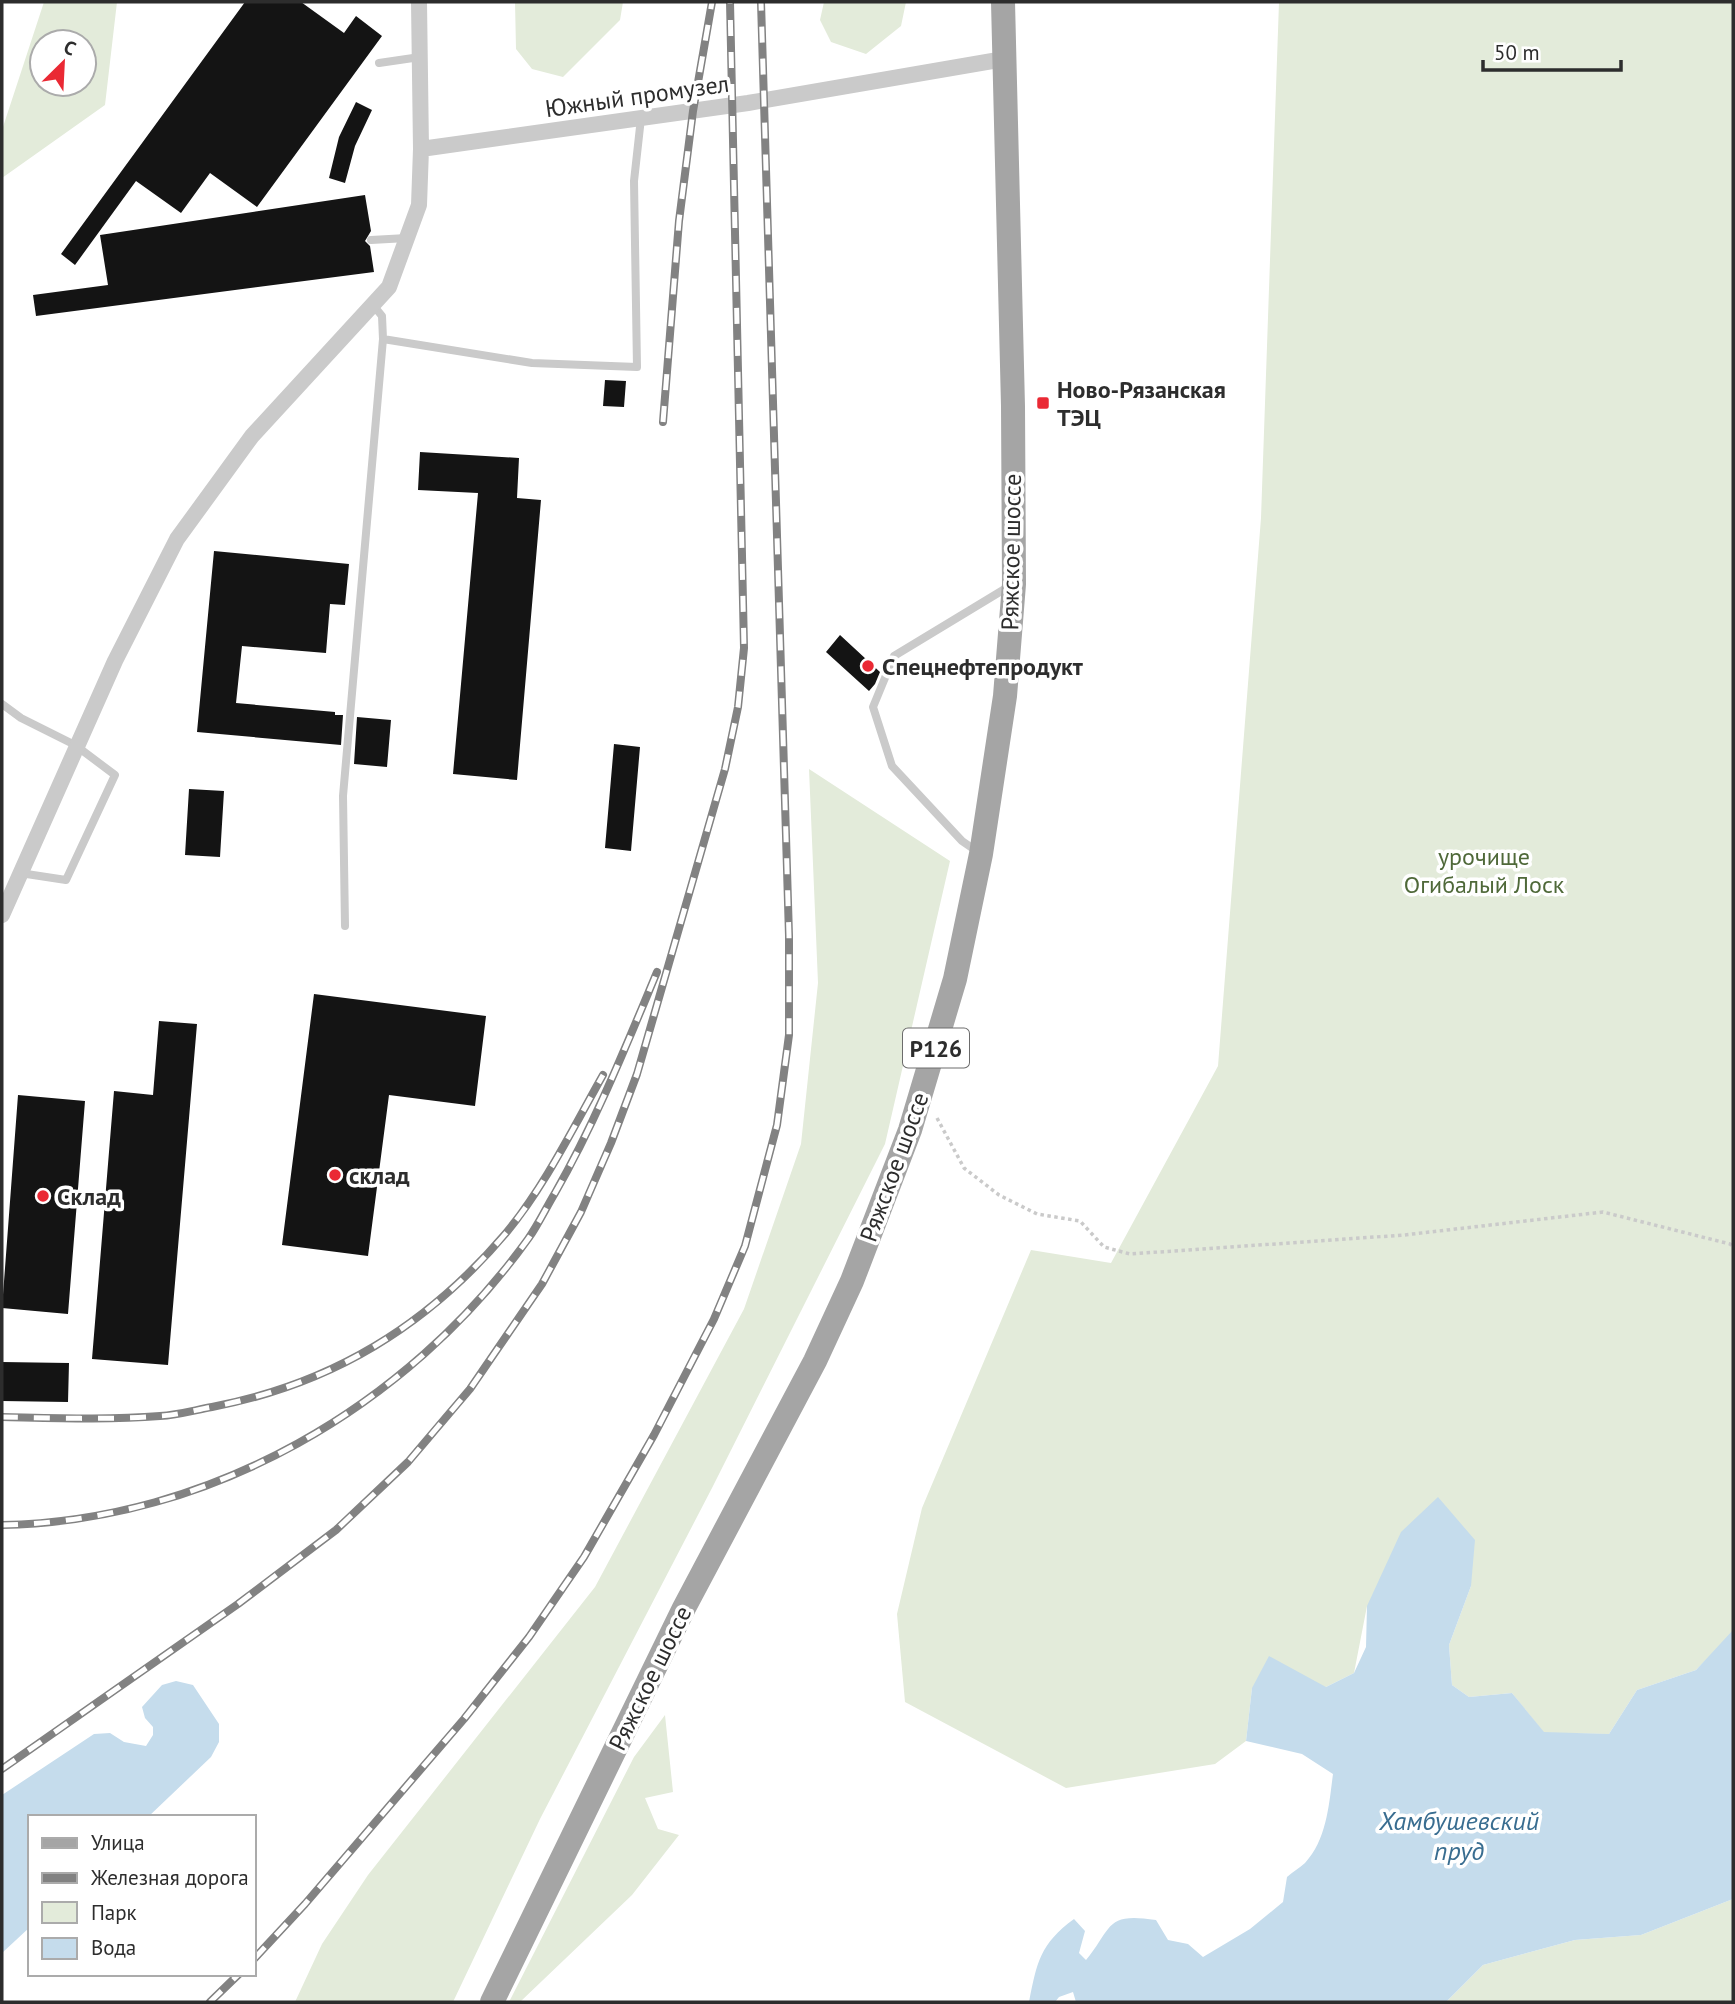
<svg xmlns="http://www.w3.org/2000/svg" width="1735" height="2004" viewBox="0 0 1735 2004" font-family="'PT Sans',sans-serif">
<style>
.green{fill:#e3ebda;fill-rule:evenodd}
.water{fill:#c5dcec}
.building{fill:#141414}
.lines{fill:none;stroke-linecap:round;stroke-linejoin:round}
.path{stroke:#cacaca;stroke-width:3.5;stroke-dasharray:3.5 3.5;stroke-linecap:butt}
.service{stroke:#cacaca;stroke-width:8}
.minor{stroke:#cacaca;stroke-width:16}
.primary{stroke:#a5a5a5;stroke-width:24}
.rail-casing{stroke:#828282;stroke-width:8}
.rail{stroke:#fff;stroke-width:5;stroke-dasharray:16;stroke-linecap:butt}
.poi-dot{fill:#ea2934;stroke:#fff;stroke-width:2.5}
.labels{text-anchor:middle;dominant-baseline:central;stroke-width:7;stroke-linejoin:round;paint-order:stroke}
.shield{fill:#fff;stroke:#6c6c6c;stroke-width:2}
.shield-label{font-size:23px;font-weight:bold;fill:#2d2d2d}
.street-label{font-size:24px;fill:#2d2d2d;stroke:#fff}
.poi-label{font-size:24px;font-weight:bold;fill:#2d2d2d;stroke:#fff;text-anchor:start}
.park-label{font-size:24px;fill:#4f6939;stroke:#fff}
.water-label{font-size:26px;font-style:italic;fill:#396d90;stroke:#fff}
</style>
<rect width="100%" height="100%" fill="#fff"/>
<path class="green" d="M44,2H117L105,105L2,178V130ZM42,42H84V84H42Z
M515,2H623L620,20L563,77L532,69L516,49Z
M824,2H906L901,26L866,54L831,42L820,20Z
M1279,2H1733V1632L1696,1670L1637,1690L1609,1734L1544,1733L1512,1693L1469,1697L1452,1685L1449,1645L1471,1586L1367,1606L1354,1673L1326,1687L1252,1688L1246,1741L1215,1764L1066,1788L905,1702L897,1614L922,1508L1031,1250L1111,1263L1218,1066L1261,518Z
M809,769L950,861L885,1144L712,1488L540,1819L453,2002H295L322,1944L368,1875L595,1587L744,1309L801,1144L818,983Z
M665,1715L673,1792L645,1798L658,1829L679,1835L632,1895L520,2002H509L634,1757Z
M1733,1899V2002H1446L1483,1965L1575,1940L1641,1935Z"/>
<path class="water" d="M1438,1497L1475,1540L1471,1586L1449,1645L1452,1685L1469,1697L1512,1693L1544,1732L1609,1734L1637,1690L1696,1670L1733,1630V1899L1641,1935L1575,1940L1483,1965L1446,2002H1076L1073,1992L1059,1997L1055,2002H1029C1037,1962 1040,1944 1074,1919L1085,1931L1079,1953L1086,1960C1113,1927 1105,1912 1156,1920L1168,1940L1188,1944L1203,1957L1250,1929L1283,1902L1287,1877C1292,1872 1300,1868 1305,1863C1327,1839 1329,1804 1333,1774L1302,1754L1246,1741L1252,1688L1269,1656L1326,1687L1354,1673L1366,1647L1367,1606L1401,1532Z
M176,1681L193,1685L219,1724V1742L211,1757L148,1817H30V1927L2,1953V1795L94,1734L110,1733L124,1742L146,1746L153,1735V1727L145,1718L142,1707L162,1685Z"/>
<path class="building" d="M245,2H301L344,33L356,16L382,36L257,207L210,173L181,213L136,181L75,265L61,254Z
M356,102L372,110L355,146L345,183L329,178L339,137Z
M365,195L371,231L365,241L370,246L374,272L36,316L33,295L108,285L100,235Z
M605,380L626,381L624,407L603,406Z
M420,452L519,458L517,498L541,500L517,780L453,774L478,493L418,490Z
M214,551L349,564L345,605L330,604L326,653L242,646L236,703L335,712V715H343L341,745L197,732Z
M840,635L880,672L875,684L869,691L826,652Z
M357,717L391,720L387,767L354,764Z
M614,744L640,747L631,851L605,848Z
M189,789L224,791L220,857L185,855Z
M314,994L486,1016L475,1106L389,1095L368,1256L282,1245Z
M159,1021L197,1024L168,1365L92,1359L114,1091L153,1095Z
M18,1095L85,1101L68,1314L2,1308Z
M2,1362L69,1363L68,1402L2,1401Z"/>
<g class="lines">
<path class="path" d="M937,1118L964,1168L999,1195L1037,1214L1080,1221L1104,1247L1130,1254L1404,1235L1603,1212L1730,1244L1733,1247"/>
<path class="service" d="M379,63L420,57
M371,240L407,238
M383,339L532,363L637,367L634,181L641,118
M2,704L21,718L75,745L115,775L66,880L20,873
M978,852L962,841L892,766L873,707L894,656L1008,587
M345,926L343,796L383,339L382,316L373,305"/>
<path class="minor" d="M419,2L421,149L748,103L1004,59
M2,915L115,661L177,539L252,436L389,287L419,205L421,149"/>
<path class="primary" d="M492,2002L684,1608L815,1361L852,1281L910,1130L955,979L981,854L1005,696L1014,584L1013,406L1003,2"/>
<defs>
<path id="rail" d="M663,422L679,221L693,111L712,2
M2,1417C54,1418 108,1420 160,1416C178,1415 195,1410 212,1407C332,1384 427,1326 506,1233C545,1186 573,1128 603,1075
M2,1525C210,1521 407,1407 528,1239C538,1225 546,1208 555,1193C595,1123 626,1046 657,972
M2,1769L238,1604L336,1530L408,1462L470,1389L542,1284L581,1212L611,1143L637,1074L725,769L738,707L744,648L730,2
M254,1959L305,1904L464,1719L529,1637L584,1557L654,1435L714,1319L745,1246L777,1125L789,1035V936L761,2
M210,2002L239,1974"/>
</defs>
<use href="#rail" class="rail-casing"/>
<use href="#rail" class="rail"/>
</g>
<g class="poi-dot">
<rect x="1036" y="396" width="14" height="14" rx="3.5"/>
<circle cx="868" cy="666" r="7"/>
<circle cx="335" cy="1175" r="7"/>
<circle cx="43" cy="1196" r="7"/>
</g>
<g class="labels">
<rect class="shield" x="903" y="1028.5" width="66" height="39" rx="5"/>
<g class="shield-label">
<text x="936" y="1048">Р126</text>
</g>
<g class="street-label">
<text transform="translate(637 96) rotate(-8)">Южный промузел</text>
<text transform="translate(1011 552) rotate(-89)">Ряжское шоссе</text>
<text transform="translate(894 1167) rotate(-70)">Ряжское шоссе</text>
<text transform="translate(650 1678) rotate(-64)">Ряжское шоссе</text>
</g>
<g class="poi-label">
<text x="1057" y="389">Ново-Рязанская<tspan x="1057" dy="28">ТЭЦ</tspan></text>
<text x="882" y="666">Спецнефтепродукт</text>
<text x="349" y="1175">склад</text>
<text x="57" y="1196">Склад</text>
</g>
<g class="park-label">
<text x="1484" y="856">урочище<tspan x="1484" dy="28">Огибалый Лоск</tspan></text>
</g>
<g class="water-label">
<text x="1459" y="1820">Хамбушевский<tspan x="1459" dy="30">пруд</tspan></text>
</g>
</g>
<rect width="1735" height="2004" fill="none" stroke="#2d2d2d" stroke-width="7"/>
<rect x="28" y="1815" width="228" height="161" fill="#ffffff" stroke="#ababab" stroke-width="2"/>
<rect x="42" y="1838" width="35" height="10" fill="#a5a5a5" stroke="#ababab" stroke-width="2"/>
<text x="91" y="1850" font-size="21" fill="#2d2d2d">Улица</text>
<rect x="42" y="1873" width="35" height="10" fill="#828282" stroke="#ababab" stroke-width="2"/>
<text x="91" y="1885" font-size="21" fill="#2d2d2d">Железная дорога</text>
<rect x="42" y="1902" width="35" height="21" fill="#e3ebda" stroke="#ababab" stroke-width="2"/>
<text x="91" y="1920" font-size="21" fill="#2d2d2d">Парк</text>
<rect x="42" y="1938" width="35" height="21" fill="#c5dcec" stroke="#ababab" stroke-width="2"/>
<text x="91" y="1955" font-size="21" fill="#2d2d2d">Вода</text>
<g transform="translate(63 63) rotate(24)"><circle r="33" fill="#ffffff" stroke="#ababab" stroke-width="2"/>
<path d="M0-5L12 26L0 18L-12 26Z" fill="#ea2934"/>
<text y="-10" font-size="19" font-weight="bold" text-anchor="middle" fill="#2d2d2d">С</text>
</g>
<path d="M1483 60v10h138v-10" fill="none" stroke="#2d2d2d" stroke-width="3.5"/>
<text x="1494" y="60" font-size="21" fill="#2d2d2d" stroke="#ffffff" stroke-width="5" paint-order="stroke">50 m</text>
</svg>
